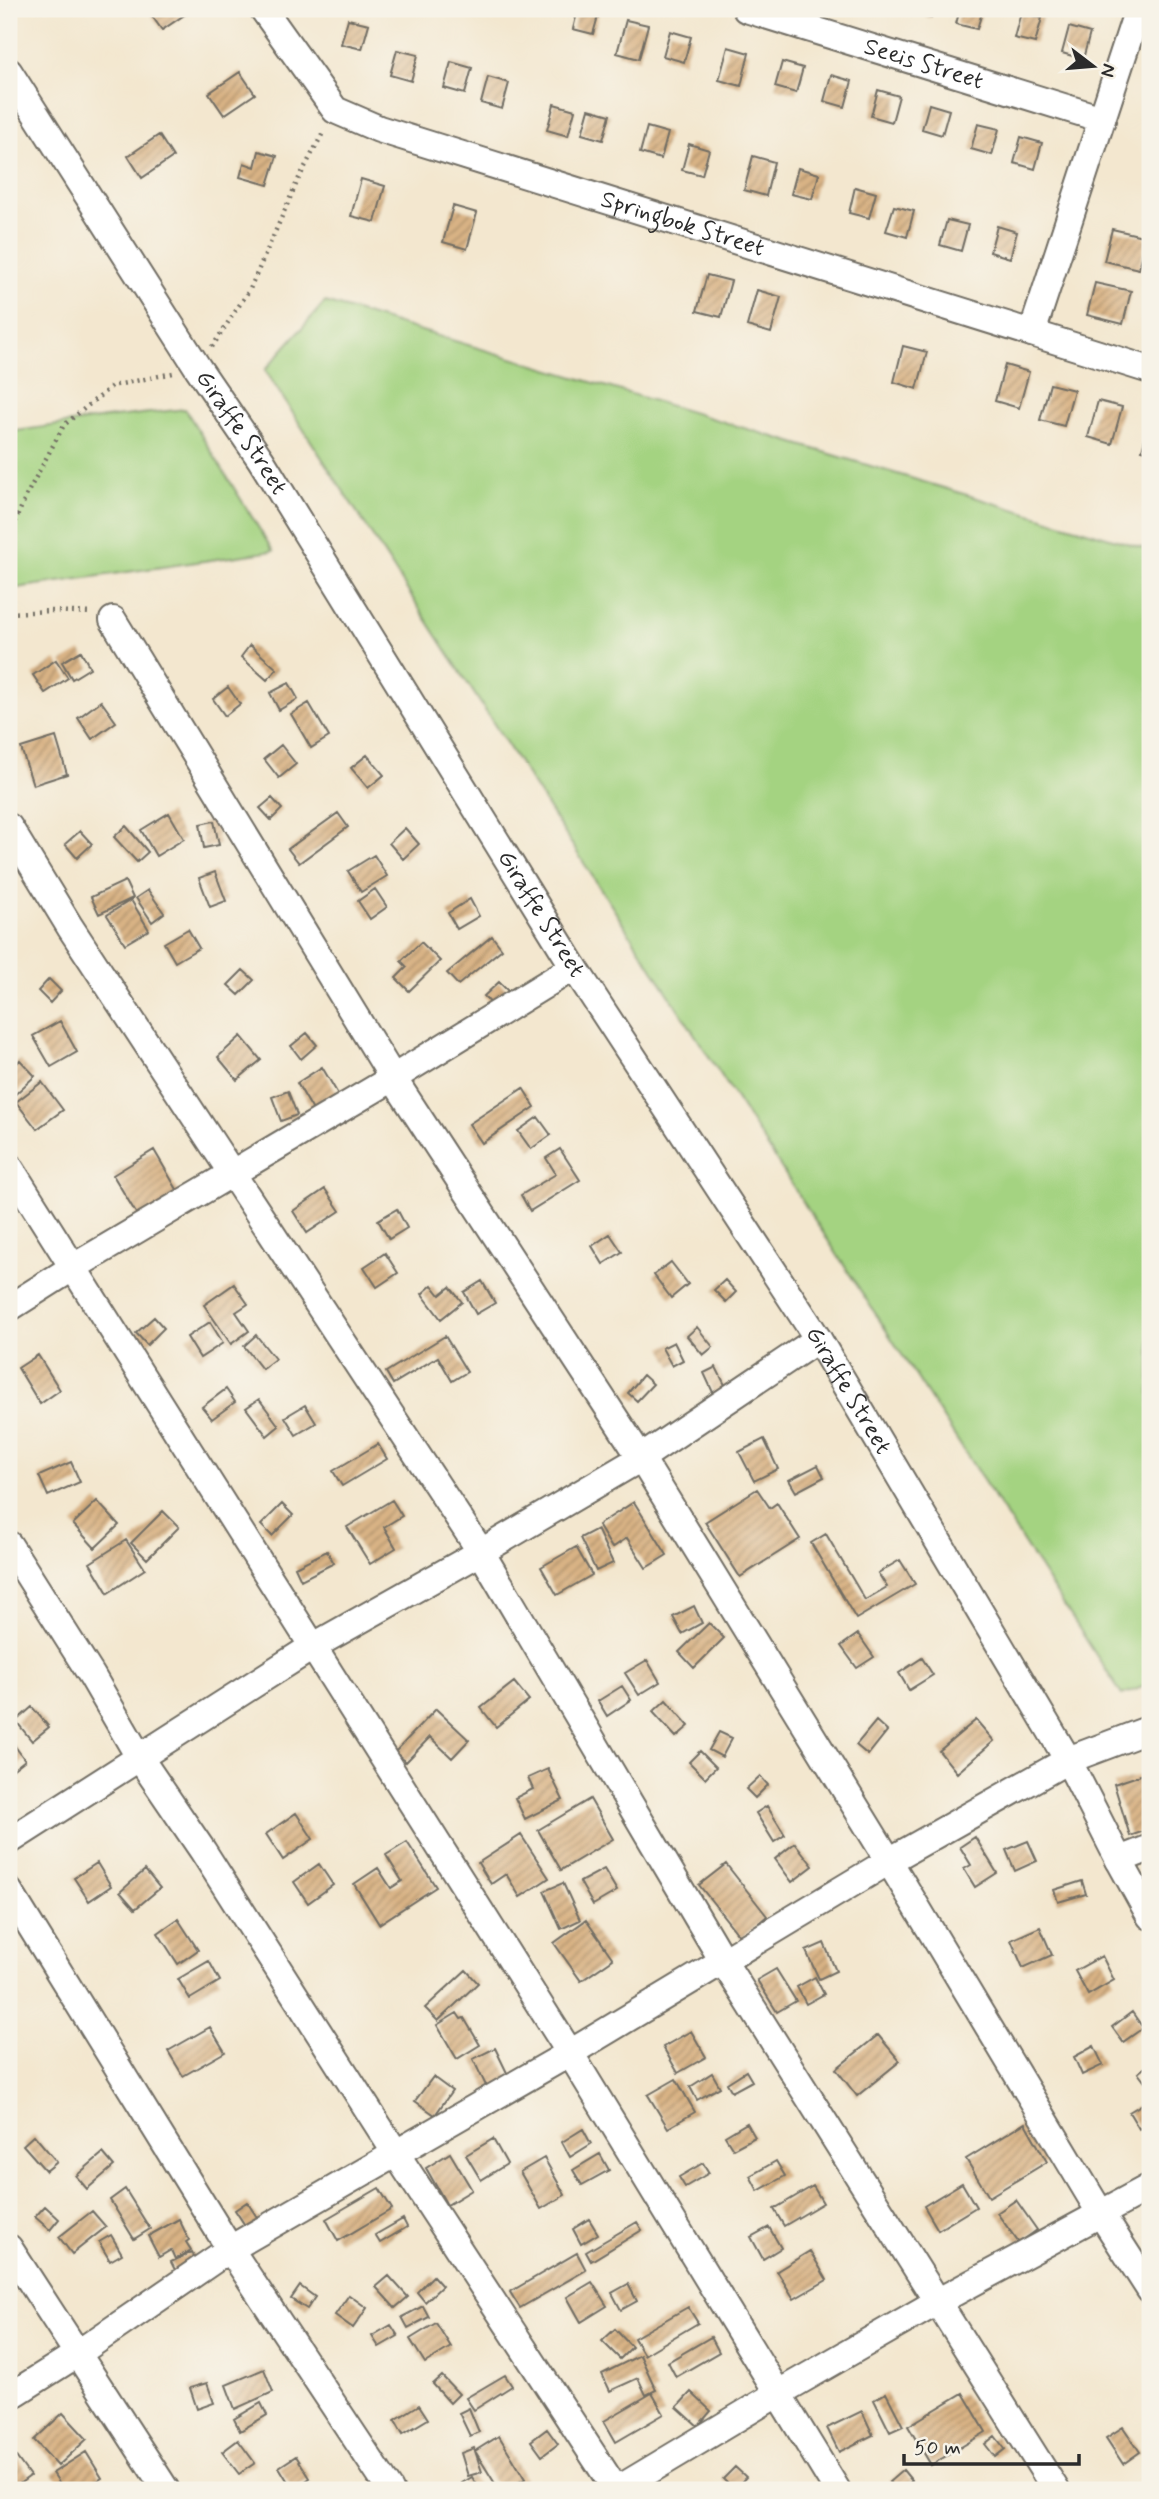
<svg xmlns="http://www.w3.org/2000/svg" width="1159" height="2499" viewBox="0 0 1159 2499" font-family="Mynerve,sans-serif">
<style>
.grass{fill:#a4d381;stroke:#687f56;stroke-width:2}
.building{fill:url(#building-hatch)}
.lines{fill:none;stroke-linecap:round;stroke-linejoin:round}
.minor-casing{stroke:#716d64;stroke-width:30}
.path{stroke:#716d64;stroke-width:4.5;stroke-dasharray:2 5;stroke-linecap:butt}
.minor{stroke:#fff;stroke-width:26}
.labels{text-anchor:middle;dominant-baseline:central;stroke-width:5;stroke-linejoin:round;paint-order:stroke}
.street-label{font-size:24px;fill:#2b2b2b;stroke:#f7f3e8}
</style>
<defs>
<pattern id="building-hatch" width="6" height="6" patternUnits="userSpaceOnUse" patternTransform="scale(1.75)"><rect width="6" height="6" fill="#d9b385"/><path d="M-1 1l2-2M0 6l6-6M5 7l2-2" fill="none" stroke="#b0926d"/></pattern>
</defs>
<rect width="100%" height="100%" fill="#f7f3e8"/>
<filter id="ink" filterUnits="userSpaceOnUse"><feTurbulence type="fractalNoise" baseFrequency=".0143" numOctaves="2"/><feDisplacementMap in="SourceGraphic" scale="14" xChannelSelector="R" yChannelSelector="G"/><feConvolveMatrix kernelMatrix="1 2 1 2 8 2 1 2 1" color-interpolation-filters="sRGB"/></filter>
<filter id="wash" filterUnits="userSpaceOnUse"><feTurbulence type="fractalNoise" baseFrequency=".00686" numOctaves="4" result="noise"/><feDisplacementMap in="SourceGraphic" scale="28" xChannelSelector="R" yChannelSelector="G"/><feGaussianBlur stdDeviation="1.57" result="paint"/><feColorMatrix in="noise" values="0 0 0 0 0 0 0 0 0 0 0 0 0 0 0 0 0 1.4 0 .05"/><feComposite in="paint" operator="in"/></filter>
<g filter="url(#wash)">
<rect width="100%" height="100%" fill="#f3e7cf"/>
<path class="grass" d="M325,302L1150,550V1684L1122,1695L265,370Z
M185,409L273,551L9,589V432L106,418Z"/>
<g id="blocks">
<path class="building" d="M147,9H193L162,30Z
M578,9H600L593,34L573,29Z
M911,9H934L931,18L911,12Z
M960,9H983L977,29L956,24Z
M1021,12L1042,18L1035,43L1014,38Z
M348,19L369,24L362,49L341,44Z
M626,20L648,25L639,59L617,53Z
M1069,27L1090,33L1083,59L1062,53Z
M670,31L691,37L684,62L663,56Z
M728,47L749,53L741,86L719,80Z
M397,50L418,55L411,81L390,75Z
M451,62L472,68L465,94L444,88Z
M782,62L803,68L796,93L775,87Z
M240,72L255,94L224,115L209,93Z
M831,75L852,81L845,107L824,101Z
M488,77L509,83L502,109L481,103Z
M878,90L899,96L892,122L871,116Z
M554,104L575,110L568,136L547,130Z
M929,104L949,110L942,135L922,129Z
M589,109L610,115L603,140L582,134Z
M978,124L999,129L992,155L971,149Z
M647,127L668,133L661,159L640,153Z
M159,135L173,157L142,178L128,156Z
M1021,137L1042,143L1035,169L1014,163Z
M689,144L709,150L702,175L682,170Z
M259,151L277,156L268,185L240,177L244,163L255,167Z
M753,156L774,162L766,196L744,190Z
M798,168L819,174L812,199L791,194Z
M361,179L385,186L375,222L351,216Z
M855,187L876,193L869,218L849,213Z
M453,206L477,213L467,249L443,242Z
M894,206L914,211L907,237L886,231Z
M947,220L968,225L961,251L940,245Z
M997,226L1017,232L1010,258L990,252Z
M1112,229L1147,237L1139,269L1104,261Z
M707,275L731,281L721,317L697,311Z
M1095,283L1131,291L1123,324L1087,315Z
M757,290L781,297L771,333L747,326Z
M903,346L927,352L917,389L894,382Z
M1005,365L1029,372L1019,408L995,401Z
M1050,384L1074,390L1064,426L1040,420Z
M1098,401L1122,407L1112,444L1088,437Z
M1149,423H1150V452L1142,450Z
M250,645L277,669L267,680L241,657Z
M81,651L90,668L72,679L62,662Z
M56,660L68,678L45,693L33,675Z
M289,683L298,699L279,710L270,693Z
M228,687L240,704L225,716L213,699Z
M101,701L116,722L92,739L78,718Z
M309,703L329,737L311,748L291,714Z
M56,737L67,774L33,785L21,748Z
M281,745L296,764L279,778L264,759Z
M367,755L384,775L368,788L351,768Z
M272,798L282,809L271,820L260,808Z
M169,813L184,839L156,856L141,830Z
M338,813L348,827L299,863L288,849Z
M214,821L219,845L204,848L200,824Z
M126,826L148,852L137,862L114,837Z
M405,828L419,844L403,859L389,843Z
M80,831L92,844L77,858L65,844Z
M374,855L387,876L361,892L348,871Z
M215,872L226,901L210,907L199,878Z
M125,881L133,898L99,914L91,897Z
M375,889L387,907L370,919L358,901Z
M148,890L164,913L152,922L136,898Z
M470,899L479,916L457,929L448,913Z
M131,900L149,930L125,944L107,915Z
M188,929L199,948L175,962L164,943Z
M492,936L502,949L458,985L447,973Z
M421,942L440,961L409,991L396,978L407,967L401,961Z
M243,970L254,980L239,995L228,985Z
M49,979L61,991L50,1003L38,991Z
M499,982L511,994L496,1009L484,996Z
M60,1021L77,1052L51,1067L33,1036Z
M307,1033L317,1045L301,1059L291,1046Z
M241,1036L261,1060L237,1080L218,1057Z
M20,1060L35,1076L9,1100V1070Z
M322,1067L339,1096L314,1112L297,1083Z
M42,1082L63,1110L37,1129L16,1102Z
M523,1088L535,1107L482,1143L469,1124Z
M288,1091L297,1115L281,1121L272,1097Z
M538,1117L551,1135L531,1149L518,1131Z
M560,1149L580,1180L530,1211L521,1195L556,1174L546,1158Z
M154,1150L182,1198L142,1223L113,1175Z
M325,1189L340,1211L307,1233L293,1211Z
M397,1209L407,1228L389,1239L378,1220Z
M610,1234L622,1252L603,1264L592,1246Z
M385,1253L398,1273L377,1287L364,1267Z
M671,1262L688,1284L671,1298L654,1275Z
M725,1280L736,1292L726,1302L714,1290Z
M482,1281L495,1303L476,1314L464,1292Z
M234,1284L248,1304L236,1312L249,1331L231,1344L204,1305Z
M432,1285L440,1295L450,1287L462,1302L441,1319L422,1294Z
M154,1317L164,1328L147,1345L136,1333Z
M210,1322L223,1343L200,1358L187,1337Z
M697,1327L713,1347L703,1355L687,1336Z
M256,1335L275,1359L262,1369L244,1346Z
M445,1336L467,1372L452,1381L438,1357L393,1384L386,1372Z
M674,1342L683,1360L672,1366L662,1348Z
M38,1355L60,1390L40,1404L18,1368Z
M716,1367L729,1393L716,1399L704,1373Z
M643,1375L653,1384L637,1401L628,1393Z
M226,1389L235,1402L212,1419L202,1407Z
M259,1399L279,1426L267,1436L246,1408Z
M305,1405L316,1423L296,1435L285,1417Z
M764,1439L778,1469L754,1481L739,1452Z
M378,1444L387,1459L342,1486L333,1471Z
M71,1462L80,1482L48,1496L39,1476Z
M818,1465L824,1477L796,1492L789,1480Z
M757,1489L770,1508L777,1503L800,1539L740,1577L705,1522Z
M392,1500L402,1516L384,1527L396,1548L370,1564L347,1527Z
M97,1501L119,1525L95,1548L73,1524Z
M634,1502L667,1555L646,1568L627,1538L612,1548L598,1525Z
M282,1504L293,1515L272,1536L261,1525Z
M163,1511L179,1527L147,1559L131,1543Z
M597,1529L613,1563L596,1571L580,1538Z
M826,1534L865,1600L887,1587L878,1573L900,1560L915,1584L856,1619L811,1543Z
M126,1540L145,1569L108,1593L90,1563Z
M576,1547L592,1575L557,1595L541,1567Z
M327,1551L334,1563L301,1580L295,1567Z
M694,1606L702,1623L682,1634L673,1617Z
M709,1623L724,1638L694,1668L679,1652Z
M858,1634L874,1657L857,1668L841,1646Z
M922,1658L933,1675L909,1690L899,1673Z
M647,1660L660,1682L639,1695L625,1673Z
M514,1682L529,1700L496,1727L481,1708Z
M622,1686L631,1700L607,1716L598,1701Z
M666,1700L689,1726L676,1737L653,1712Z
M32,1707L49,1727L32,1741L16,1721Z
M436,1709L469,1740L452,1758L430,1737L406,1762L395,1752Z
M976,1720L994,1741L957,1773L939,1751Z
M876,1721L887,1731L868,1755L856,1745Z
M719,1732L732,1738L722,1757L709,1750Z
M9,1738L25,1760L11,1771L9,1769Z
M700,1751L716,1767L705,1778L689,1762Z
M548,1769L563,1800L525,1819L515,1798L533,1789L528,1778Z
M1150,1772V1829L1130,1836L1114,1784Z
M760,1776L768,1785L755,1798L746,1789Z
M590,1799L613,1839L561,1870L538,1830Z
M767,1806L785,1835L774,1842L756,1813Z
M296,1813L313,1839L283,1860L266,1834Z
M521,1835L549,1878L520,1897L506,1874L491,1884L478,1863Z
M975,1837L997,1873L975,1887L964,1869L971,1865L960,1847Z
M1028,1841L1037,1861L1015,1871L1006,1850Z
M407,1842L436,1887L379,1924L354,1884L378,1868L391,1888L402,1881L386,1855Z
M795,1843L813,1866L792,1882L775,1859Z
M97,1863L111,1886L89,1901L74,1878Z
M319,1864L333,1885L308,1903L294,1882Z
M726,1864L767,1916L741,1938L699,1885Z
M604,1869L617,1891L593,1905L580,1882Z
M145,1870L160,1888L135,1909L120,1892Z
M1082,1881L1086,1894L1058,1902L1054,1890Z
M563,1883L580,1920L561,1929L544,1891Z
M178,1919L198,1950L178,1964L158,1933Z
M586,1920L613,1959L581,1981L554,1943Z
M1040,1927L1052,1955L1023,1968L1011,1940Z
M824,1943L836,1971L819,1979L806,1951Z
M1102,1956L1114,1980L1088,1995L1075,1971Z
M209,1961L220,1981L190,1999L178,1979Z
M776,1969L796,2001L777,2012L757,1980Z
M466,1970L478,1983L438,2021L425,2008Z
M815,1977L824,1994L806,2004L797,1987Z
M1132,2012L1143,2028L1123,2042L1112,2027Z
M457,2013L461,2019L464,2018L480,2045L457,2059L437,2025Z
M210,2027L225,2052L183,2076L168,2051Z
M691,2031L706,2057L678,2073L663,2047Z
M878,2035L900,2061L857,2096L836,2069Z
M1094,2046L1103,2065L1082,2075L1074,2057Z
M495,2048L510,2079L488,2090L473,2059Z
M1150,2063V2089L1138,2073Z
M746,2071L752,2081L732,2092L727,2083Z
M712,2073L720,2087L697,2100L690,2087Z
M433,2077L452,2091L435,2115L415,2101Z
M676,2079L695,2112L668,2128L648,2095Z
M1148,2101L1150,2123L1139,2129L1129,2112Z
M747,2123L755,2137L733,2149L725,2136Z
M1025,2123L1047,2162L989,2197L966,2159Z
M583,2129L591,2144L570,2157L562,2142Z
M34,2135L57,2162L46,2171L23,2145Z
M493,2139L507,2164L481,2180L466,2155Z
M103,2153L114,2166L87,2189L76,2176Z
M450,2153L472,2190L447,2205L426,2168Z
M600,2154L609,2170L582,2185L573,2170Z
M544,2158L565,2195L541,2209L520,2172Z
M776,2161L785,2176L758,2191L750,2176Z
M703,2163L709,2173L685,2187L679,2177Z
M962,2183L976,2207L938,2230L924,2206Z
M813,2186L823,2203L784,2226L774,2209Z
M379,2188L392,2209L338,2241L326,2219Z
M125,2189L150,2229L134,2239L110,2200Z
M1016,2200L1037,2230L1019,2243L997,2213Z
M247,2202L262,2225L250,2233L235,2210Z
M45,2206L59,2219L50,2230L35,2217Z
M92,2211L106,2227L72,2254L59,2237Z
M179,2219L189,2240L186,2242L191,2250L175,2259L171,2250L159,2257L148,2236Z
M403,2219L407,2227L380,2243L375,2235Z
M589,2219L598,2234L581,2244L573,2229Z
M637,2222L642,2230L591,2261L586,2252Z
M769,2227L781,2248L763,2259L751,2237Z
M111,2235L122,2254L110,2261L99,2242Z
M810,2251L827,2280L794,2299L777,2271Z
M192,2252L198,2265L177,2274L171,2262Z
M577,2253L586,2270L520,2308L510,2292Z
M389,2276L408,2297L395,2308L376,2287Z
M433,2276L442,2286L425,2302L417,2292Z
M592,2282L607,2306L581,2322L567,2297Z
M628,2284L637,2301L621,2310L612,2293Z
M300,2286L315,2297L307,2309L291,2299Z
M349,2295L367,2308L353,2328L335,2315Z
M423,2306L429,2317L408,2328L402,2317Z
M688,2307L698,2323L644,2355L634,2338Z
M436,2323L451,2347L425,2363L410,2339Z
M391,2325L398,2336L379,2347L372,2336Z
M615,2329L632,2347L620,2359L602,2341Z
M711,2337L719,2352L676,2377L668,2362Z
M640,2355L656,2390L646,2395L638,2378L610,2391L602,2374Z
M264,2369L273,2392L235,2409L226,2385Z
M505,2375L512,2386L474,2410L466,2398Z
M442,2376L459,2394L450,2403L433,2384Z
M207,2383L214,2403L197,2409L190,2388Z
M691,2392L711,2411L698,2426L677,2407Z
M652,2393L664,2414L616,2442L604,2421Z
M886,2393L903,2426L890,2432L874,2400Z
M963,2393L986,2432L931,2465L908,2426Z
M261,2403L267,2415L240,2431L234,2419Z
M419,2405L428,2419L403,2434L395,2420Z
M469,2408L479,2432L470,2436L459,2413Z
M862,2411L873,2435L839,2452L827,2428Z
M63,2413L87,2439L58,2466L34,2440Z
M1123,2427L1140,2452L1123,2464L1106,2438Z
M547,2429L558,2444L542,2456L531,2441Z
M499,2436L525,2479L506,2490H499L475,2451Z
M995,2436L1005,2449L995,2457L985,2444Z
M238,2440L255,2463L239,2474L222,2452Z
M9,2447L30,2476L11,2490H9Z
M474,2448L482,2472L468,2476L461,2453Z
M86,2452L102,2478L83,2490H64L53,2473Z
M296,2456L310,2478L293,2490L279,2467Z
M735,2467L746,2477L734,2490L723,2479Z
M903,2470L912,2481L902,2490H896L889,2482Z
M472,2477L480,2490H467L462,2483Z"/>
</g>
</g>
<g filter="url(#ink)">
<use href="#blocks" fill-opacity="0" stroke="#716d64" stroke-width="2"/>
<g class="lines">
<defs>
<g id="minor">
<path id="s1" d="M263,9L335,110L379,129L1150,370"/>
<path id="s2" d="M746,9L1102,119"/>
<path id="s3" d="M9,72L198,368L261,460L574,967L818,1339L1068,1760L1119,1860L1150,1916"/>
<path d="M1032,333L1138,9"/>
<path d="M113,620L393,1078L641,1458L889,1861L1101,2214L1150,2290"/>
<path d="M9,827L70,927L481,1552L723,1961L1056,2490"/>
<path d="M9,1166L570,2053L837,2490"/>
<path d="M9,1308L72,1268L393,1078L574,967"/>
<path d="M9,1545L92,1676L139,1757L203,1851L395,2152L616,2490"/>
<path d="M9,1841L312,1647L481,1552L641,1458L818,1339"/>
<path d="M1119,1860L1150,1848"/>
<path d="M9,1891L230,2249L390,2490"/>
<path d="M9,2248L166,2490"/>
<path d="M9,2397L77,2354L230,2249L570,2053L889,1861L1068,1760L1150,1729"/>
<path d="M617,2490L777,2394L937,2302L1150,2187"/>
</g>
</defs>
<use href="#minor" class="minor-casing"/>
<path class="path" d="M212,347L250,289L298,180L324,131
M9,535L28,492L64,425L112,386L173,373
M9,613L51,611L92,613"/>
<use href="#minor" class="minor"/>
</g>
</g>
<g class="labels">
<g class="street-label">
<text stroke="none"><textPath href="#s2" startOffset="186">Seeis Street</textPath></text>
<text stroke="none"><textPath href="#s1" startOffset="490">Springbok Street</textPath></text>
<text stroke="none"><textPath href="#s3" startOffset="429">Giraffe Street</textPath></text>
<text stroke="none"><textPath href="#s3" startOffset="996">Giraffe Street</textPath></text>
<text stroke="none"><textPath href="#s3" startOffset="1563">Giraffe Street</textPath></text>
</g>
</g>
<rect width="1159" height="2499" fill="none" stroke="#f7f3e8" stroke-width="35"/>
<g transform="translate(1093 66) rotate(106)" stroke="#f7f3e8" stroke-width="5" paint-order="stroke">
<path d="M0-5L12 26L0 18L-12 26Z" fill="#2b2b2b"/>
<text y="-10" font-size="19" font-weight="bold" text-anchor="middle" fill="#2b2b2b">N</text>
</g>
<path d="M904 2454v10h175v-10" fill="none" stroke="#2b2b2b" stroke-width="3.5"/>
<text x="914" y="2454" font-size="21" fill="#2b2b2b" stroke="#f7f3e8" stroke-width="5" paint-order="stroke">50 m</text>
</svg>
